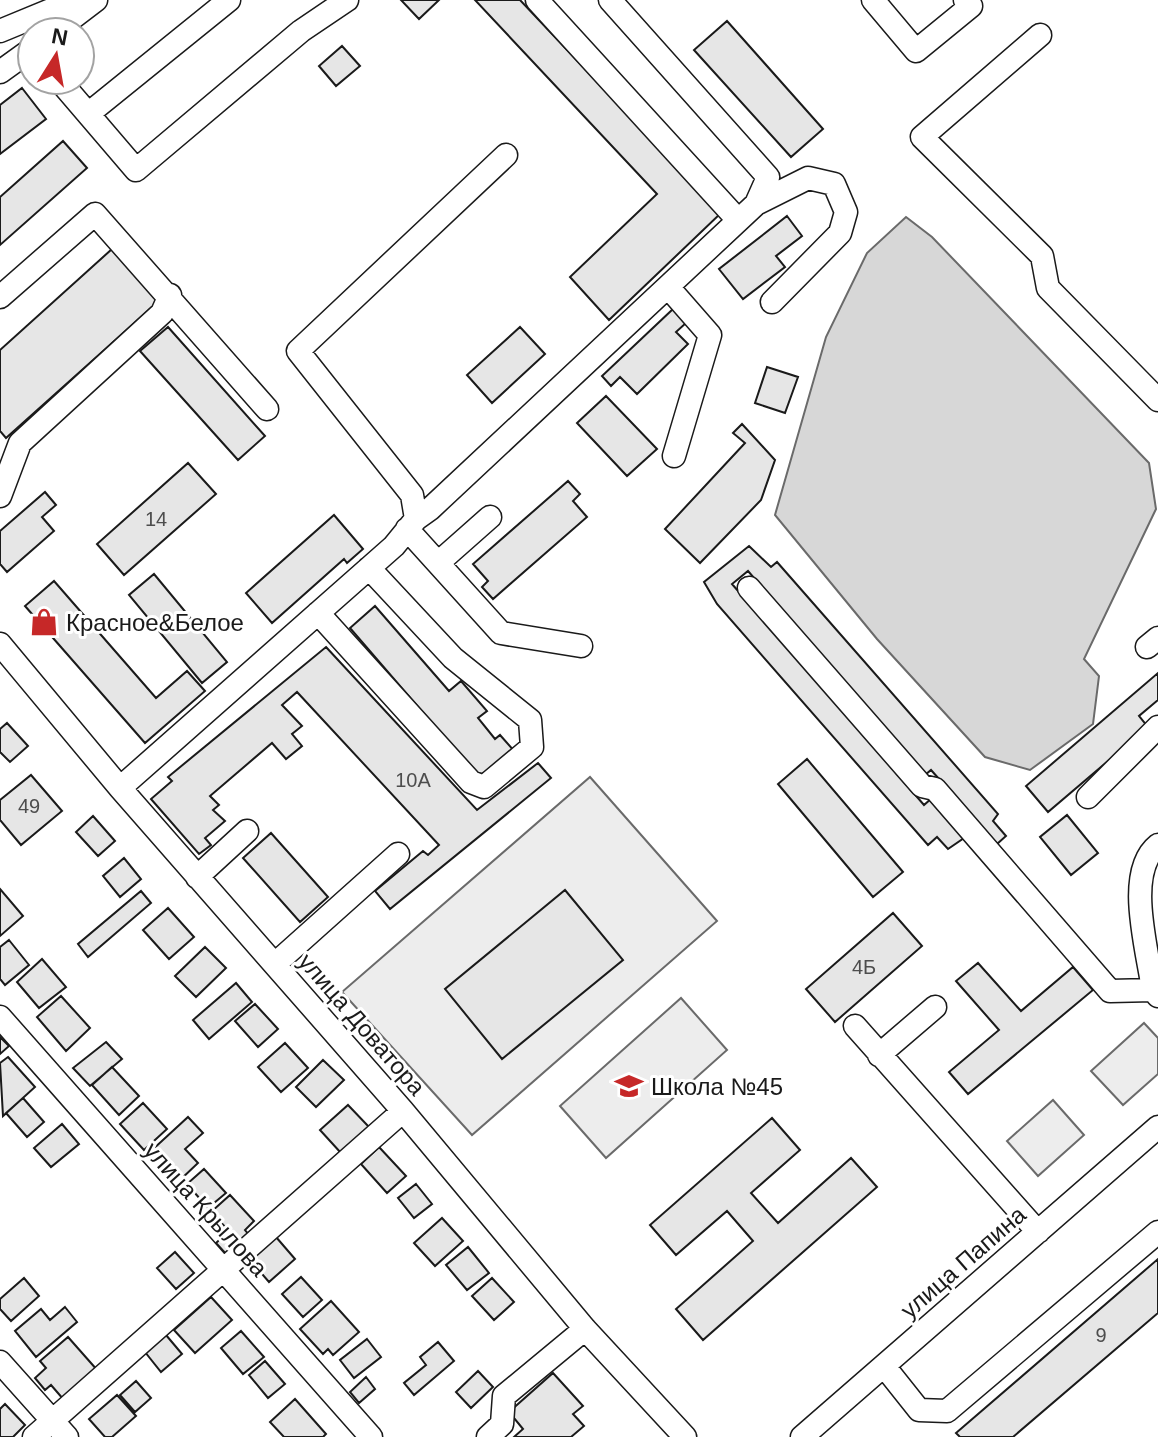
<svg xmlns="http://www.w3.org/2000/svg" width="1158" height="1437" viewBox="0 0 1158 1437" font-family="Helvetica,sans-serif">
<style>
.green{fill:#ededed;stroke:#6a6a6a;stroke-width:2}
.water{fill:#d7d7d7;stroke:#6a6a6a;stroke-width:2}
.building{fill:#e6e6e6;stroke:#1a1a1a;stroke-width:2}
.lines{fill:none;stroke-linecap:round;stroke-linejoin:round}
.minor-casing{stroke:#1a1a1a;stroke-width:25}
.minor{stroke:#fff;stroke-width:22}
.labels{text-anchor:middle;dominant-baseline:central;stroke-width:6;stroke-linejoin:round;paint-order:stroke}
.number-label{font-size:20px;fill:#4d4d4d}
.poi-label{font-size:24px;fill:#1a1a1a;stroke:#fff;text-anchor:start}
.street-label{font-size:24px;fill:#1a1a1a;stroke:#fff}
</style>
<rect width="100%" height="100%" fill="#fff"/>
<path class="green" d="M590,777L717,921L472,1135L342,992Z
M681,998L727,1050L606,1158L560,1106Z
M1144,1023L1158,1038V1074L1123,1105L1091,1071Z
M1053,1100L1084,1135L1038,1176L1007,1141Z"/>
<path class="water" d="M906,217L932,237L1149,463L1156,509L1084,659L1099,676L1093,724L1030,770L985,757L877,639L775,515L826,337L867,253Z"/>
<path class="building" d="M401,0H439L419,19Z
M475,0H520L721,213L609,320L570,277L657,194Z
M727,21L823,129L791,157L694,50Z
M342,46L360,66L336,86L319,66Z
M22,88L46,119L0,154V105Z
M63,141L87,168L0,245V197Z
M787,216L802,236L776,256L785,267L743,299L719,269Z
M112,249L159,301L6,438L0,431V350Z
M673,309L686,323L676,332L688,344L637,394L620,377L611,386L602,376Z
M168,327L265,436L238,460L140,351Z
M520,327L545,354L492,403L467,375Z
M767,367L798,377L785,413L755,403Z
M606,396L657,449L627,476L577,423Z
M742,424L775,460L761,500L700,563L665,529L745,443L733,433Z
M188,463L216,494L124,575L97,544Z
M568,481L580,494L573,501L587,517L493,599L482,587L488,581L473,564Z
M45,492L56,505L42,517L54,531L7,572L0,564V531Z
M334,515L363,549L347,563L344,559L272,623L246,593Z
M749,546L771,567L777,562L998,814L993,821L1006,836L997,844L931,770L925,775L748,571L732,584L924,805L932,798L964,838L948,849L937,837L928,845L717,604L704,582Z
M154,574L227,662L202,683L129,595Z
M54,581L156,698L187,671L205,691L145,743L25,606Z
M375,606L449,691L461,681L487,711L478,718L495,739L500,735L515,752L482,781L350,628Z
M326,647L477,810L538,763L551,778L390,909L375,891L423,851L428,855L439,845L297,692L282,705L302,726L292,734L302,746L286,759L272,743L210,796L219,805L213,810L225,821L205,838L211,845L199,854L151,799L172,781L168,777Z
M1158,673V700L1139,716L1148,727L1048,812L1026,786Z
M7,723L28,746L10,762L0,752V729Z
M807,759L903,872L873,897L778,784Z
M31,775L62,811L21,845L0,820V800Z
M1067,815L1098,853L1071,875L1040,837Z
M93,816L115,841L98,856L76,832Z
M271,833L328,897L300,922L243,858Z
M124,858L141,879L120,897L103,876Z
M0,889L23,916L0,936Z
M565,890L623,960L502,1059L445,989Z
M141,891L151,903L88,957L78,944Z
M168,908L194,937L169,959L143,930Z
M893,913L922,946L835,1022L806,989Z
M9,940L29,965L5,985L0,979V947Z
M205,947L226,968L196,997L175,976Z
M42,959L66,987L39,1008L17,982Z
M978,963L1021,1011L1073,967L1093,990L968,1094L949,1072L999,1030L956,981Z
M236,983L252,1002L209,1039L193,1020Z
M61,996L90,1028L66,1051L37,1017Z
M255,1004L278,1029L258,1047L235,1021Z
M0,1037L9,1046L0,1054Z
M106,1042L122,1059L90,1086L73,1068Z
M285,1043L308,1068L281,1092L258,1067Z
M8,1057L35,1087L3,1116L0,1063Z
M323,1060L344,1080L316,1107L296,1087Z
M112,1067L139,1096L119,1115L92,1085Z
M23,1098L44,1122L27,1137L6,1113Z
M143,1103L167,1129L144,1150L120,1124Z
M348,1105L369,1127L341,1153L320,1130Z
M188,1117L203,1133L185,1149L198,1163L179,1181L151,1151Z
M772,1118L800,1150L751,1193L778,1223L851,1158L877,1187L703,1340L676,1309L753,1241L727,1211L676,1255L650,1225Z
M62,1124L79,1144L51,1167L34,1148Z
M379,1147L406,1176L387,1193L361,1164Z
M204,1169L226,1193L208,1208L187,1184Z
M416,1184L432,1204L414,1218L398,1198Z
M230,1195L254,1221L245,1230L249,1235L227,1255L216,1243L229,1231L211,1212Z
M442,1218L463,1241L435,1266L414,1243Z
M276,1237L295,1259L269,1282L250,1260Z
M468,1247L489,1273L467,1290L446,1265Z
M175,1252L194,1273L176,1289L157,1268Z
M1158,1259V1313L1013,1437H960L956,1433Z
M301,1277L322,1300L303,1317L282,1294Z
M24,1278L39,1296L11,1321L0,1309V1299Z
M492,1278L514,1302L494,1320L472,1296Z
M211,1297L232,1320L195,1353L174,1330Z
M331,1301L359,1332L333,1355L328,1349L323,1354L300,1329Z
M65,1307L77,1322L36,1357L15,1331L41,1309L50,1320Z
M241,1331L264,1357L243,1374L221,1348Z
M166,1335L182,1354L161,1372L145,1352Z
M68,1337L98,1371L64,1400L51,1385L45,1390L35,1378L46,1368L40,1361Z
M367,1339L381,1357L354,1378L340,1360Z
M438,1342L454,1361L414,1395L404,1383L426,1365L420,1357Z
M265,1361L285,1384L268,1398L249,1375Z
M478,1371L493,1387L471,1408L456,1392Z
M553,1373L583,1406L573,1414L584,1426L571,1437H514L523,1429L509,1412Z
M366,1377L375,1389L359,1403L350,1392Z
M136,1381L151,1398L135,1412L120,1395Z
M117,1395L136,1416L112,1437H105L89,1419Z
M295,1399L326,1434L323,1437H284L270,1422Z
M5,1404L25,1425L13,1437H0V1409Z"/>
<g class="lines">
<defs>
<path id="minor" d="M537,0L738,220
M610,0L768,177L756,204
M873,0L916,51L971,6L965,0
M0,31L75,0
M54,32L96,0
M1040,35L922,137L1042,256L1048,288L1158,400
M0,72L32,49
M59,80L136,170L301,31L347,0
M88,114L229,0
M668,287L710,335L674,456
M0,297L95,214L267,409
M0,496L20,443L162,313L170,295
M416,519L412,495L298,351L506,155
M407,529L501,633L581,646
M438,563L490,517
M749,588L922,786L935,789L1110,991L1153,990
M318,613L471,782L484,787L532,747L530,720L453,658L369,568
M0,644L120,788L403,1111L585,1329L685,1437
M1147,647L1158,638
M120,788L394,546L416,519L430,509L756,204L808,178L834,184L846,212L840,233L772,302
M1088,797L1158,727
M1158,845C1124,872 1148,951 1153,990L1158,996
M197,877L247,831
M275,964L398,854
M0,1017L371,1437
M855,1026L1038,1232
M879,1055L935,1007
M0,1362L67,1437
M884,1366L919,1410L947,1411L1158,1232
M34,1437L403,1111
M488,1437L502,1424L504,1396L585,1329
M802,1437L1158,1127"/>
</defs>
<use href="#minor" class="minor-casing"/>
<use href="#minor" class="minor"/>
</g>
<defs>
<symbol id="shop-bare" viewBox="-9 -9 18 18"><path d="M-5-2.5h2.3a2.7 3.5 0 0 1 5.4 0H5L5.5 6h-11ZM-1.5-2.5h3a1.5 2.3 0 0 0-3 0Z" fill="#c62828" stroke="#fff" stroke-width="2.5" paint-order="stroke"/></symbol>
<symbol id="school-bare" viewBox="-9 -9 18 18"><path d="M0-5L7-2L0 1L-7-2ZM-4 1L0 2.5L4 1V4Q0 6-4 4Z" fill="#c62828" stroke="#fff" stroke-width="2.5" paint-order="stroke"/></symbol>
</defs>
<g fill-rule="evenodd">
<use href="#shop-bare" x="24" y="602" width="40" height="40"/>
<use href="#school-bare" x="609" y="1066" width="40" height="40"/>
</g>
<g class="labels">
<g class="number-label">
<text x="156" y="519">14</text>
<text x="413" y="780">10А</text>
<text x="29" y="806">49</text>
<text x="864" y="967">4Б</text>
<text x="1101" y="1335">9</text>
</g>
<g class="poi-label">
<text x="66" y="622">Красное&amp;Белое</text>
<text x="651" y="1086">Школа №45</text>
</g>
<g class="street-label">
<text transform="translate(362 1024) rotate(49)">улица Доватора</text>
<text transform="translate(206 1209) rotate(48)">улица Крылова</text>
<text transform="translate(963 1262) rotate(-41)">улица Папина</text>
</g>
</g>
<g transform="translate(56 56) rotate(11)"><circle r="38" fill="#ffffff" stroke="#a3a3a3" stroke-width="2"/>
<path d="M0-6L14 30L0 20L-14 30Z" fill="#c62828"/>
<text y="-12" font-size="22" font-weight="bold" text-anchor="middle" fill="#1a1a1a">N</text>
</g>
</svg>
